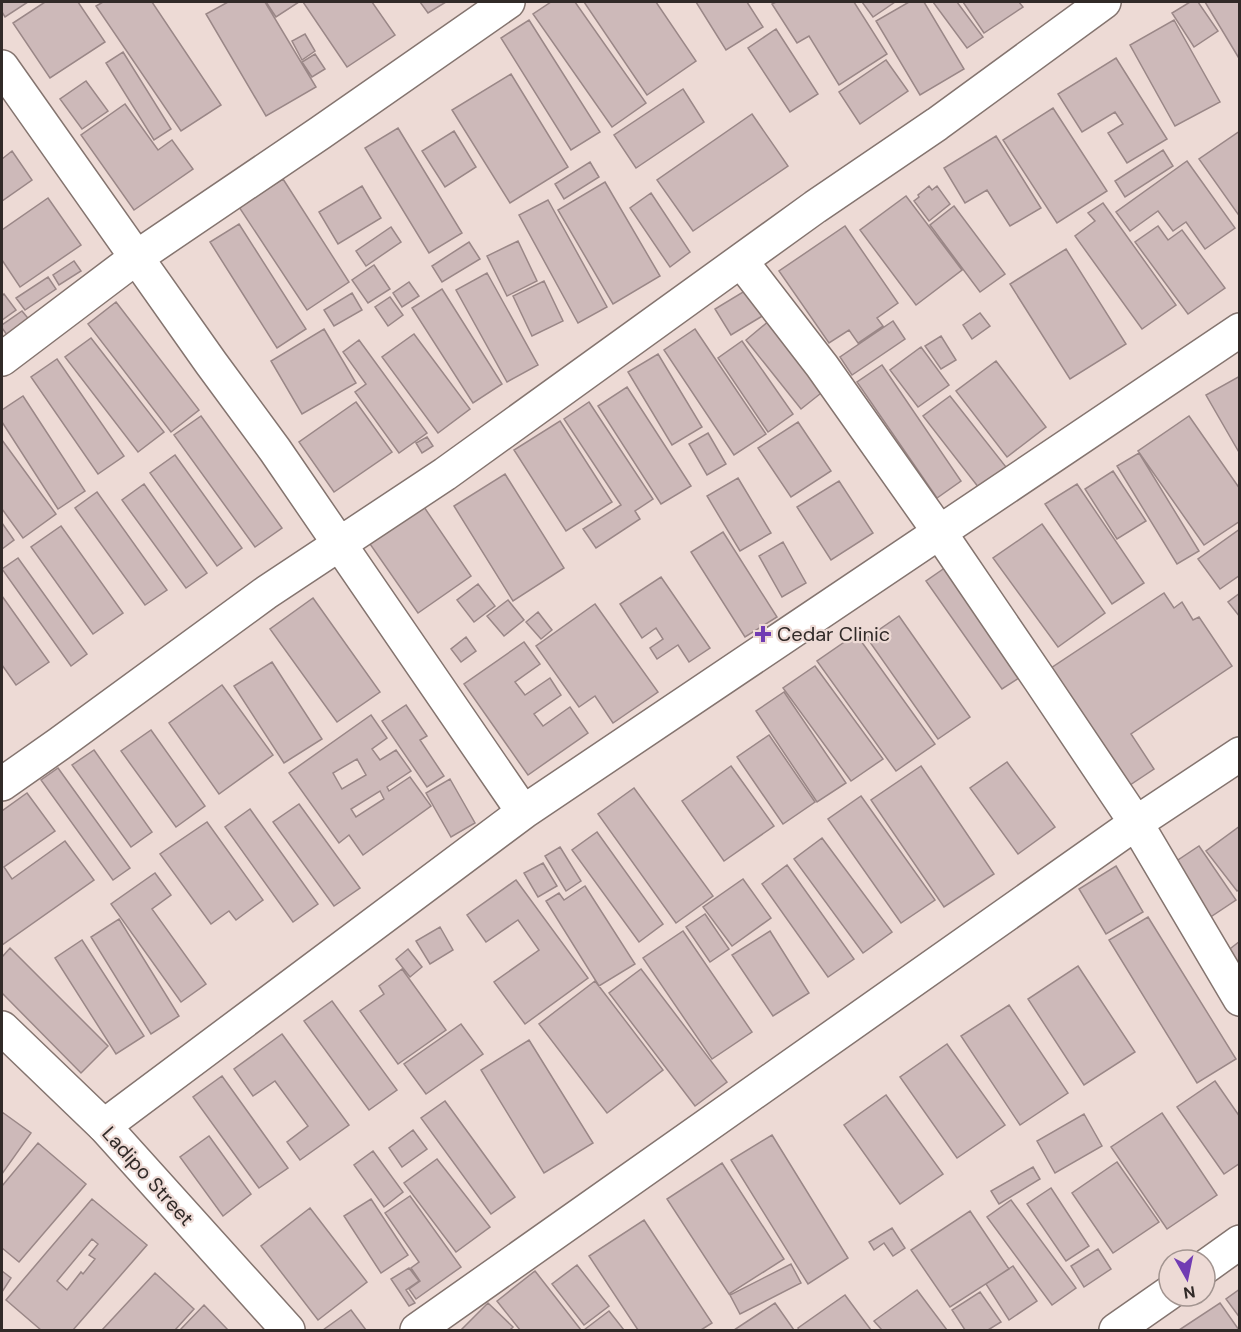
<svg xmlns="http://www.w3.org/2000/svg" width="1241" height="1332" viewBox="0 0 1241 1332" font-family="'DM Sans',sans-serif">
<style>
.building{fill:#cdb9b9;stroke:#9a8787;stroke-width:1.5;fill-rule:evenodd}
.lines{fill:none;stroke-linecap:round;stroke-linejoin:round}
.minor-casing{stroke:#84746f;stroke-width:36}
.major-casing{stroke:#84746f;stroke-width:36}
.minor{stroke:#fff;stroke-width:33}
.major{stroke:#fff;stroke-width:33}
.poi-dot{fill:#713cb3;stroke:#eddad5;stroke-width:2}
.labels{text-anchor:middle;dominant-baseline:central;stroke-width:4.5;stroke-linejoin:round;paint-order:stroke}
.poi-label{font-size:20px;fill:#312a28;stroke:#eddad5;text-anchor:start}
.street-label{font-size:20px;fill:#312a28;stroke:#eddad5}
</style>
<rect width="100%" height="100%" fill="#eddad5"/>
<path class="building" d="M2,2H28L5,17L2,12Z
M45,2H78L105,42L50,78L13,23Z
M103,2H152L221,105L181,131L96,6Z
M228,2H265L316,87L266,116L206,14Z
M266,2H299L276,17Z
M303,2H372L395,35L347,67Z
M420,2H446L428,13Z
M551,2H575L646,103L612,127L533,14Z
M584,2H656L696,61L647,95Z
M696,2H747L763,27L726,50Z
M776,2H854L887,54L839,85L809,36L797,43L772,4Z
M862,2H895L873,17Z
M909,2H924L964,69L920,95L876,21Z
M933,2H957L983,37L967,48Z
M963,2H1019L1023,7L984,33Z
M1190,2H1198L1218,31L1194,47L1172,13Z
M1205,2H1240V60Z
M529,20L600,132L571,150L501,38Z
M1174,20L1220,102L1175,126L1130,45Z
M776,29L818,94L790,112L748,48Z
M305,34L315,51L302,60L292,41Z
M123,52L171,129L154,140L106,63Z
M315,54L325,69L312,77L302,62Z
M1116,58L1167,139L1127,163L1108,133L1123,124L1115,112L1082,132L1058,94Z
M886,60L908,91L860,124L839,92Z
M511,74L568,167L510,203L452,110Z
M86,81L108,111L82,129L60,99Z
M683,89L704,122L636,168L614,135Z
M125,104L158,150L172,140L193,169L134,210L81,135Z
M1053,108L1107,191L1057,223L1003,140Z
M752,114L788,166L693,231L657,180Z
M398,128L462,233L429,253L365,148Z
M454,131L476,167L445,187L422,151Z
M1240,131V217L1199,159Z
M996,136L1041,208L1010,226L987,190L965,203L944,168Z
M1163,150L1173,166L1125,197L1115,181Z
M12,151L32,180L2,201V159Z
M1187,161L1235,228L1205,249L1186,222L1173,231L1158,211L1130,231L1116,212Z
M590,162L599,177L564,199L555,184Z
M283,179L349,282L307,310L239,207Z
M605,182L660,276L613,304L558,210Z
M362,186L381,218L338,244L319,212Z
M929,186L932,190L937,186L950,204L929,221L914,201L919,197L918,195Z
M651,193L690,252L670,267L630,208Z
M906,196L962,270L916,305L860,230Z
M48,198L81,245L20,287L2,260V230Z
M548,200L607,307L578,323L519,215Z
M1103,203L1176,305L1142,329L1075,236L1095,221L1088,213Z
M954,206L1005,274L980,292L930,225Z
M239,224L306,329L277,348L210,242Z
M845,226L898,303L877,318L883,326L858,343L849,330L829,343L779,271Z
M1158,226L1168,240L1182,230L1225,288L1188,314L1135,242Z
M391,227L401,242L366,266L356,251Z
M518,241L537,281L507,296L487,256Z
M469,242L480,259L442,282L432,266Z
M1066,249L1126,344L1070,379L1010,284Z
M74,261L81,271L59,285L53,275Z
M374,265L390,289L368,303L352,280Z
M487,273L538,365L507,382L456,290Z
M48,277L56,289L25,310L16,298Z
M544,281L563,321L532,336L513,296Z
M409,282L419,296L402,307L393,293Z
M442,289L502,384L473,403L412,308Z
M748,289L764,315L731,335L715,309Z
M352,293L362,310L334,326L324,310Z
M4,294L16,310L2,320V296Z
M390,297L403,315L388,326L375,307Z
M116,302L199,410L171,432L88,324Z
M22,311L32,323L10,339L2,328V325Z
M980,313L990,326L972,339L963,325Z
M770,320L825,390L801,409L746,340Z
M893,321L905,339L852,375L840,357Z
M324,329L356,383L302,414L271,361Z
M695,329L766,434L734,455L664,350Z
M414,334L470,409L438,433L382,357Z
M941,336L956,360L941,369L925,346Z
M91,338L164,432L138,452L65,357Z
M359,340L427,433L399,453L355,392L366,384L343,352Z
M742,341L793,414L768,432L718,358Z
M921,347L949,385L918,407L890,370Z
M658,354L702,427L672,445L628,372Z
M57,359L124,456L98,474L31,377Z
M996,361L1046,427L1007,457L956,391Z
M882,365L961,481L937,498L857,382Z
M1240,376V454L1206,395Z
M627,387L691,486L661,504L598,406Z
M23,396L85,491L58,509L2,422V410Z
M950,396L1006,467L979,488L923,416Z
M356,402L392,452L334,492L299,442Z
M589,402L653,499L635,511L640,519L596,548L583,529L621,505L564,419Z
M201,416L282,528L255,547L174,435Z
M1189,416L1240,489V521L1204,545L1138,451Z
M560,421L612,502L566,531L514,450Z
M798,422L831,471L791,497L758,448Z
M708,433L726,464L707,475L689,444Z
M427,437L433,446L422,453L416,443Z
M2,440L56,514L23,538L2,509Z
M1139,453L1199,551L1177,564L1117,466Z
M175,455L242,548L217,566L150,473Z
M1113,471L1146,521L1117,539L1085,489Z
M505,474L564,568L513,601L454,506Z
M738,478L771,533L740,551L707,496Z
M839,481L873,533L831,560L797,507Z
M144,484L207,573L186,588L122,500Z
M1077,484L1144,583L1112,604L1045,504Z
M97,492L167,590L145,605L75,508Z
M424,507L471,576L418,613L370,544Z
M2,523L14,540L2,549Z
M1042,524L1105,613L1058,647L993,558Z
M61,526L123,613L93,634L31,547Z
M1240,529V575L1220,589L1198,559Z
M723,532L777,617L745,637L691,552Z
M783,542L806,583L782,597L759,556Z
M18,558L87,654L71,666L2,569Z
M949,565L1025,674L1002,689L926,581Z
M661,577L710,648L689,662L678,645L657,659L650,648L663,639L656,628L642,638L620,604Z
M478,584L495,606L474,622L457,600Z
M1164,593L1174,608L1182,602L1193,620L1199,617L1232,666L1131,734L1154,769L1124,789L1045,672Z
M1240,593V617L1228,602Z
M2,596L49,662L16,685L2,665Z
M313,598L380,692L337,722L270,629Z
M508,600L524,620L504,636L487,616Z
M595,604L658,692L613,723L595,696L579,707L536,646Z
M538,612L552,630L541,639L526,622Z
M899,616L970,717L938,739L867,638Z
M856,634L935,744L896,771L817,661Z
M466,637L476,651L461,662L451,649Z
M524,642L540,664L515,682L525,695L550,678L561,695L534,714L543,726L570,707L588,733L528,775L464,684Z
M272,662L322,739L284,763L234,686Z
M815,666L883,759L851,781L783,688Z
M222,685L273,755L219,794L169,723Z
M784,692L846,783L817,802L756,711Z
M406,705L427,736L420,740L444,776L427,787L382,721Z
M371,715L387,738L372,749L380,760L396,750L411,771L387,787L389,791L410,777L431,806L363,855L349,835L339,843L289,773ZM357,759L366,775L342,789L333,773ZM380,791L384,799L356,817L351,809Z
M151,730L205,806L176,827L121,751Z
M769,735L815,802L783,824L737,757Z
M94,750L152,832L131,847L72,765Z
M1007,762L1055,827L1018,854L970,788Z
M731,766L774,826L724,861L682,801Z
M921,766L994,874L944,907L871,800Z
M58,768L130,868L113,880L41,780Z
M450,779L475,823L451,837L426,793Z
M634,788L713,896L676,923L598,814Z
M27,793L55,831L4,867L12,879L65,841L94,880L2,945V811Z
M861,796L935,900L901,923L828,819Z
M299,804L360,888L334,906L273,822Z
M250,809L318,904L293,922L225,827Z
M207,822L263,900L236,920L229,911L211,924L160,854Z
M1240,826V889L1237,891L1206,851Z
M597,832L663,924L639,942L572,850Z
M822,838L892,932L863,953L794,859Z
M1199,846L1236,900L1203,922L1166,868Z
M560,847L581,881L566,891L545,856Z
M543,863L557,886L538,897L524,873Z
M787,865L854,959L828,977L762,884Z
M1116,866L1143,912L1106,934L1079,889Z
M155,873L171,895L152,909L206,984L181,1002L111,904Z
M743,879L771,918L732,946L703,907Z
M516,880L588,978L525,1024L494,982L539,950L518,920L486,942L467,915Z
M585,886L635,964L599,986L546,901L559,893L564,900Z
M705,914L729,949L710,962L686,927Z
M1148,917L1236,1059L1197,1083L1109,940Z
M119,919L179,1016L151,1034L91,937Z
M440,927L453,950L430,964L416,941Z
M683,931L752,1032L712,1059L643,958Z
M770,931L809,993L773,1016L732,955Z
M82,940L144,1036L116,1054L55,958Z
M1240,941V966L1226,952Z
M10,948L108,1046L81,1073L2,993V957Z
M408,949L422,967L410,977L396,959Z
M1078,966L1135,1052L1084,1085L1028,999Z
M402,969L446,1030L398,1064L360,1011L384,994L379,986Z
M641,969L727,1082L695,1106L609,993Z
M595,981L663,1070L607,1113L539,1024Z
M332,1001L397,1090L369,1110L304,1021Z
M1009,1005L1068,1093L1020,1125L961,1036Z
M461,1024L483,1054L426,1094L404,1064Z
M282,1034L349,1125L300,1160L287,1142L308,1126L275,1081L253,1096L234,1069Z
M529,1040L593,1143L544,1173L481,1070Z
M947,1044L1005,1125L957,1158L900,1077Z
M222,1076L288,1168L259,1188L193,1097Z
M1215,1081L1240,1117V1163L1224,1174L1177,1107Z
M886,1095L943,1174L900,1204L844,1125Z
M445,1101L515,1197L491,1214L421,1118Z
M2,1112L31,1133L2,1174Z
M1162,1113L1217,1195L1167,1229L1111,1147Z
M1084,1114L1102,1146L1055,1173L1037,1141Z
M413,1130L427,1149L402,1167L389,1148Z
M772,1135L848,1258L808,1284L731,1160Z
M209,1136L251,1194L223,1216L180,1157Z
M38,1143L86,1184L19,1262L2,1248V1186Z
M373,1151L403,1192L384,1207L354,1165Z
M437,1159L490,1227L456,1252L404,1183Z
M1117,1162L1159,1222L1113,1253L1072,1193Z
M722,1163L784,1259L729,1294L667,1199Z
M1033,1167L1040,1179L999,1204L991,1191Z
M1051,1188L1089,1246L1066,1261L1027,1204Z
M410,1196L461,1267L416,1299L409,1289L420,1281L411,1268L419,1262L385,1213Z
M92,1199L147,1245L73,1330H41L6,1300ZM92,1239L98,1244L89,1255L95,1259L83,1274L81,1272L67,1290L57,1281Z
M371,1199L408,1255L381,1273L344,1216Z
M1011,1200L1076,1288L1052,1305L987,1217Z
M310,1208L367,1282L318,1320L261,1246Z
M970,1211L1009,1269L950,1307L911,1250Z
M644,1220L712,1323L701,1330H638L589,1256Z
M892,1228L905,1248L893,1256L884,1243L874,1250L869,1242Z
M1098,1249L1111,1269L1084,1287L1071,1266Z
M791,1264L801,1283L740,1314L730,1295Z
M577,1265L609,1306L584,1325L552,1284Z
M1013,1266L1037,1301L1009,1320L986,1284Z
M409,1268L419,1281L406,1290L415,1303L409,1306L391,1279Z
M2,1271L11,1278L2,1292Z
M535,1271L581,1330H520L497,1301Z
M155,1273L194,1309L175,1330H102Z
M1240,1289V1318L1226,1299Z
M917,1290L947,1330H882L874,1321Z
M980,1292L1001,1322L988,1330H965L952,1310Z
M845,1295L871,1330H799L798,1328Z
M488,1303L513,1327L510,1330H461Z
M775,1303L794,1330H734Z
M1220,1303L1239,1330H1179Z
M204,1305L228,1330H180Z
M351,1310L366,1330H323Z
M609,1311L624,1330H584Z"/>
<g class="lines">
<defs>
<path id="minor" d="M2,67L211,363L275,450L517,803L525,811
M741,261L822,366L940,533L1040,680L1136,823L1240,999
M2,359L137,257L320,133L508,2
M2,784L59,744L267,592L445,474L815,207L937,124L1104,2
M104,1126L525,811L1240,330
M1205,1267L1240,1242
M417,1330L1136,823L1240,754
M1116,1330L1169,1293"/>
<path id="major" d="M2,1028L104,1126L288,1330"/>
</defs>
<use href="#minor" class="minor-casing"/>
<use href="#major" class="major-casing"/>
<use href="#minor" class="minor"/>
<use href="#major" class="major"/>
</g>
<path class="poi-dot" d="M760 625h6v6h6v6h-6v6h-6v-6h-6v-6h6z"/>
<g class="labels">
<g class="poi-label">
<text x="777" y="634">Cedar Clinic</text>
</g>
<g class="street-label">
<text transform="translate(148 1176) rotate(48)">Ladipo Street</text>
</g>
</g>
<rect width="1241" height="1332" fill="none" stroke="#312a28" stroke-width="6"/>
<g transform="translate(1187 1278) rotate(171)"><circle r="28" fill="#eddad5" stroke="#a29490" stroke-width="1.5"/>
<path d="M0-4.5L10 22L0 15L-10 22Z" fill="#713cb3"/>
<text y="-9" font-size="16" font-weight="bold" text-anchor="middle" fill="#312a28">N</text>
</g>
</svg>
